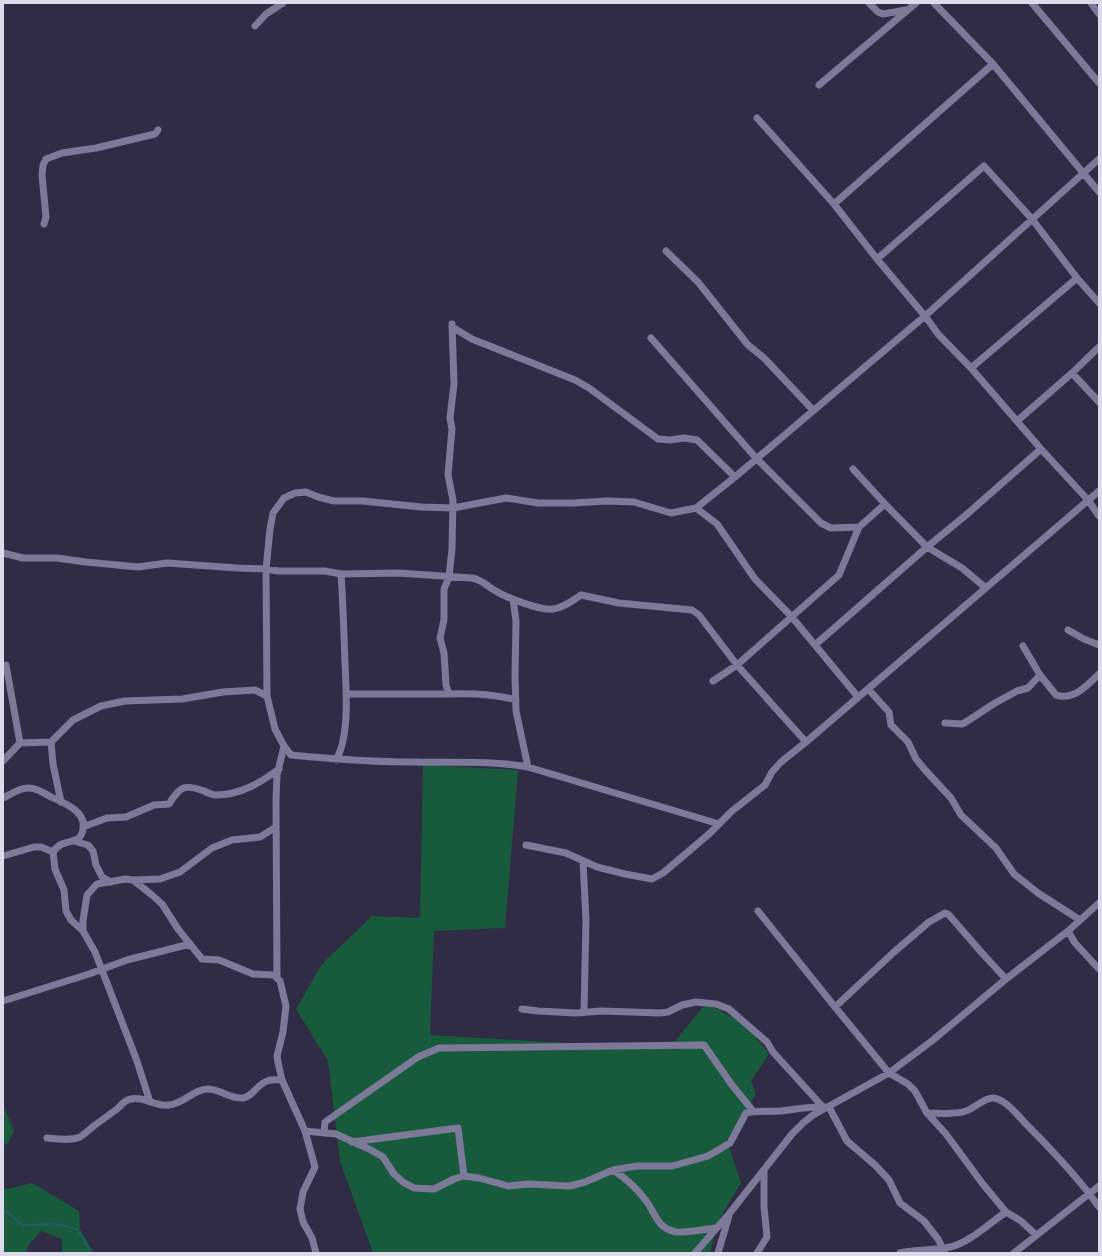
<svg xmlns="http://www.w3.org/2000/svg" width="1102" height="1256" viewBox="0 0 1102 1256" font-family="'IBM Plex Sans',sans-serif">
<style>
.green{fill:#175b3c}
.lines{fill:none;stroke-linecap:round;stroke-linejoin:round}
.stream{stroke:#245c67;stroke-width:2}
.street{stroke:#7d7998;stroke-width:7}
</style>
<rect width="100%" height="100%" fill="#302c46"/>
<path class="green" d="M423,765L518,770L505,928L434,931L430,1035L669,1049L706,1003L745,1024L769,1054L751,1081L756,1094L727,1140L741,1183L724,1211L716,1228L710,1253H373L340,1161L328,1061L296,1009L322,964L372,916L420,918Z
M3,1105L14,1131L7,1145L3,1142Z
M32,1183L79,1211L80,1229L94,1253H62V1239L41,1231L28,1246L26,1253H3V1187L7,1189Z"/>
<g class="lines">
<path class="stream" d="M3,1209L23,1225L56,1224L77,1229L86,1243L90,1253"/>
<path class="street" d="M869,3L878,12L883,14L906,10
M934,3L993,64L1099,192
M1032,3L1099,83
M1091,3L1099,14
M255,26L266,14L283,3
M819,85L916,3
M757,118L834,204L877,259L925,316L938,334L971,368L1041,449L1088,500L1099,516
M834,204L993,64
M44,224L46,217L42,175L43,165L46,159L62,153L96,148L155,134L158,130
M666,251L698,282L748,345L764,358L813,410
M877,259L984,166L1032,219L1077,278L1099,303
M452,324L454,384L450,418L452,429L448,475L453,500L452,549L449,577L444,589V620L440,638L444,653L446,685L449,694C471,693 495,694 516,700
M452,327L472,339L575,380L589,388L658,439L670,440L684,438L697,440L735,477
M651,338L756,458L821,523L831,528L859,527L885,504
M971,368L1077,278
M1072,373L1099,402
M1017,421L1072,373L1099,347
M853,469L885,504L927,547L962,568L986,588
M696,508L717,524L755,579L791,616L858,697
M3,553L23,558H57L86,562L138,567L167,563L237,568L266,569L278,571H325L341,574L398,573L472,578C482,580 486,585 494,590C505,597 540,611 553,609C563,608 572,601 581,595L619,603L692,610L699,615L737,665L806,742
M513,599L516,621L515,676L516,711L528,767
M1068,630L1084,639L1099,645
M815,645L927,547L966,515L1041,449
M1023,646L1040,675L1056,695C1073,701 1088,685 1099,674
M6,665L20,743
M713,681L737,665L839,575L859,527
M868,689L889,712L891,725L908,742L916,759L926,771L951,798L961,815L996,848L1014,874L1038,893L1080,920
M346,694H449
M945,723L962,724L966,722L995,703L1017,691L1028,688L1040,675
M51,742L53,764L61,802
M336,760C350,736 346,690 345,663C344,633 343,603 341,574
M3,761L20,743L51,742L73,720L101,706L125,701L182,699L223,692L255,690L267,696
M3,798C10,795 20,787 29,788C37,788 44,793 51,797C65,803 90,813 82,833C79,842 69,841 62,844C58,846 55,849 53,852
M719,824L528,767C490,760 451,763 413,762C372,762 332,759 291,755L284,746L275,729L267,696L266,569L270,529L273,513L284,498L295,493L306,492L318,497L334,501H363L421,507L453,508L506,498L538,503H573L607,501L634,502L671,513L696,508L735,477L925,316L1099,159
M83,827L107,818L126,817L154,805L169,804C180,786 185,784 204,791C208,793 212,795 216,795C240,795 260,783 279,769
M74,841L88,845L93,851L96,865L102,877L111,882
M526,845L566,853L597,867L625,874L652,879L663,873L709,834L732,811L765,785L772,772L781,762L806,742L1099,491
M53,852L55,869L64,890L66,911L71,920L83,931L95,952L137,1061L150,1102
M3,856L34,847H41L53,852
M583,861L586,920L584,1012
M133,880L160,879L180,872L212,848L232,840L260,837L276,827
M758,911L835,1007L889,1073L908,1084L915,1091L927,1113L946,1134L982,1183L1006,1212L1021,1221L1036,1235
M83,931V921L87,895L97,884L126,879L133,880L152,895L162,904L178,929L202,959L219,960L253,974L274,975L280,981L286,1006L283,1032L277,1056L279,1067L282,1080L305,1131L315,1167L303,1192L300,1209L303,1222L312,1238L316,1253
M1068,931L1075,943L1099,969
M277,978L276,800L277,775L284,746
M3,1001L89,974L127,960L190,944
M835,1007L894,952L929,922L945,913L949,915L982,953L1006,979
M522,1009L538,1011L576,1013L601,1011L660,1013L668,1012L682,1005L696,1002L716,1004L729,1009L767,1042L773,1052L822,1106
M927,1113C939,1113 954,1115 966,1111C975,1108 984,1098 993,1098C996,1098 1000,1100 1002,1101C1011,1106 1019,1117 1026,1124C1052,1150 1078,1177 1099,1207
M305,1131L336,1134L369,1149L383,1157L394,1174L403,1182L414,1188L434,1189L454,1179L464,1176L479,1178L508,1186L528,1184L570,1186L585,1182L613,1170L637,1166H672L708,1156L730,1143L746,1113C758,1110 769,1112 781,1111C797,1109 813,1106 829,1107L847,1141L875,1165L889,1180L900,1203L924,1221L938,1239L945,1253
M324,1133L325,1122L418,1057L439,1048L704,1045L732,1085L753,1111
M47,1138C57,1139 71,1141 80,1137C85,1134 90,1129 95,1125C102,1120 109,1115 117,1109C122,1105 124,1100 131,1099C144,1096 156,1107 169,1105C183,1104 194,1089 208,1089C220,1089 230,1099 243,1098C254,1096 257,1084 267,1081C272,1079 277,1080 282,1080
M352,1142L458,1128L464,1176
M613,1170C627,1179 637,1188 647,1202C656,1215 657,1228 676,1232C685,1233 706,1229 716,1228
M695,1253L729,1214L792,1134L803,1123L813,1115L889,1073L933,1040L1006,979L1068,931L1099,903
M718,1253L729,1216
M757,1253L767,1237L764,1207V1170
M900,1253C917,1249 934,1251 950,1247C969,1243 990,1223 1006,1212
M1014,1253L1099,1186"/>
</g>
<rect width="1102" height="1256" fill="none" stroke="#dcdaeb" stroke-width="8"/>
</svg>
